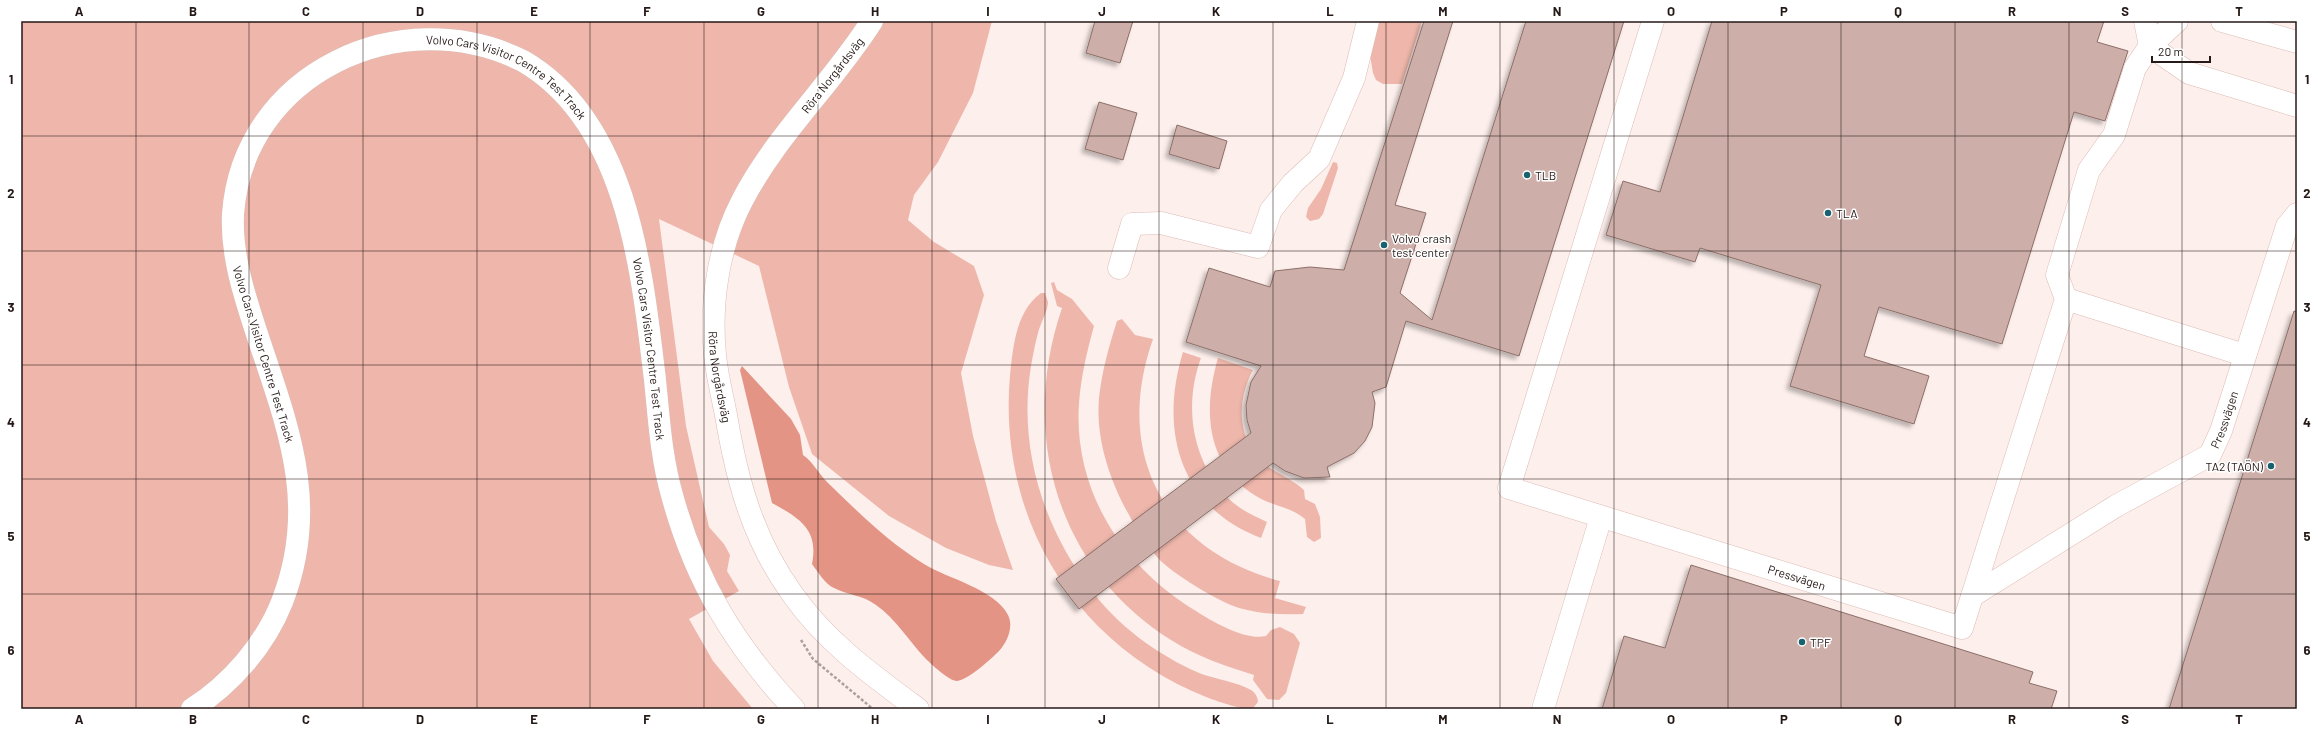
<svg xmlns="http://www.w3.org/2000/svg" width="2318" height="730" viewBox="0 0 2318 730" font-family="Barlow,sans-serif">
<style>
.green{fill:#efb7ab}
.water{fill:#e39484}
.building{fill:#ceaea8;stroke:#8c6f69;filter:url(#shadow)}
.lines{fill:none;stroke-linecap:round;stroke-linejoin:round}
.minor-casing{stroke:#ddbcb5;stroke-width:23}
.path{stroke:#ac9f9c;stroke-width:2.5;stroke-dasharray:3 2;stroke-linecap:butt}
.minor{stroke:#fff;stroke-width:22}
.grid{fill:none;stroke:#251917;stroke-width:1;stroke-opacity:0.55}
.poi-dot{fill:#18626f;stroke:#fff;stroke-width:1.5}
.labels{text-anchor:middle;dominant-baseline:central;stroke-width:3;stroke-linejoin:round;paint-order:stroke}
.street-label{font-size:12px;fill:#251917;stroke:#fff}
.poi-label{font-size:12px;fill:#251917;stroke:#fff;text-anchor:start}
.neatline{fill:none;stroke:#251917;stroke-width:1.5}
.grid-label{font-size:13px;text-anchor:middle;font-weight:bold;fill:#251917}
</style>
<defs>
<filter id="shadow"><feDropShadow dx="-3.5" dy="3.5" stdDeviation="2" flood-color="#0004"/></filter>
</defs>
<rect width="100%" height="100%" fill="#fdefec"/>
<path class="green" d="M21,21H992L973,93L938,162L914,195L908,220L934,242L974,266L984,295L961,373L973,436L996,521L1013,570L989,565L946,548L889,516L812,454L789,387L759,266L659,219L686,426L709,527L724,544L730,555L727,571L739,591L689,619L713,661L753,709H21Z
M1375,21H1422L1402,84H1383L1376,80L1373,73L1368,43Z
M1333,162L1337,163L1338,168L1323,214L1319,219L1310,221L1306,217L1308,208L1321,189Z
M1054,282L1057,290L1072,299L1094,326C1087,351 1081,377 1079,403C1073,491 1123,567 1196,611C1213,622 1246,641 1266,636L1271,630L1280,627L1294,634L1300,643L1286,693L1279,700L1267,699L1253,680L1254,675C1225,666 1196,656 1171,640C1056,568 1019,433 1062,308L1057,306L1051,283Z
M1041,293H1045C1046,296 1047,299 1048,302C1048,311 1040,324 1038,333C1035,344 1033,355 1031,366C1018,446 1042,525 1090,588C1116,625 1158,655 1199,673C1215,679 1237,682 1251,690C1255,692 1258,698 1258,702L1253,708C1240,711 1205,697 1192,691C1067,634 998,511 1010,375C1013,347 1016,311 1041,293Z
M1122,319L1135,335L1153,339C1113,452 1163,550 1280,581L1275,598L1306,607L1303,614C1281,615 1261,614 1239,608C1219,602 1171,573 1157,557C1123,514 1094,454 1099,398C1102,371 1109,346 1117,321Z
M1183,352L1201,358C1183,407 1192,462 1230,500C1241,510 1254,516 1267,522L1261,538C1179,507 1159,430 1183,352Z
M1218,358L1253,370C1237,400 1236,437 1263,463C1275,473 1292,479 1304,490L1305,499L1315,504L1320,517L1321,538L1314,542L1307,537L1305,519C1291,507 1272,506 1256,496C1205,465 1203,409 1218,358Z"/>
<path class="water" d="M742,366L791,419L800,435L803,455C814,463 818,473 827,482C857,511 888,542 924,564C948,579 995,589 1008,615C1014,627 1007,642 999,651C991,659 968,680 957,681C949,681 931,664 925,658C909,641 896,619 876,605C863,595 847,595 834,588C825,584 818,572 812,564C819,529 799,518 772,503L740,370Z"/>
<path class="building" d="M1095,21H1133L1120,63L1086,53Z
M1424,21H1453L1395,205L1426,213L1400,293L1432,320L1526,21H1624L1519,356L1406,321L1386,387L1372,392L1375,403L1372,427L1365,441L1354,453L1327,467L1330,477L1304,478L1285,471L1273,463L1079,609L1056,579L1251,433L1247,420L1246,405L1251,382L1261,366L1186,342L1209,268L1270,287L1275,271L1310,267L1344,270Z
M1712,21H2104L2097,42L2128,51L2105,121L2074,112L2002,344L1879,307L1864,356L1929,376L1914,424L1790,386L1821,285L1700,248L1695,262L1606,235L1623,181L1660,192Z
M1099,102L1137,113L1123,160L1085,149Z
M1177,125L1227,141L1219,169L1169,154Z
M2294,311L2297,312V709H2169Z
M1691,565L2033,672L2029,683L2057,691L2051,709H1602L1624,636L1665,648Z"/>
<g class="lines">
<defs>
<g id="minor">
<path id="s1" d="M872,21C832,84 776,135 742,201C718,247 710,304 715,355C717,375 722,395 726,415C737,481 753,540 793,595C826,642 872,675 918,709"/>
<path id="s2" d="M1653,21L1509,488L1962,628L2066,299L2057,275L2089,170L2114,135L2135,68L2150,46L2177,21"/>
<path d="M2145,21L2150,46L2189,73L2297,106"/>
<path d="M2222,21L2297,42"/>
<path d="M1119,268L1132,224L1161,223L1258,247L1271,210L1293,183L1319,159L1354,78L1368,21"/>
<path d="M2066,299L2244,355"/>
<path id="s3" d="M1972,596L2116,506L2210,455L2221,431L2287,226L2297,214"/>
<path id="s4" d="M192,709C231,684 265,645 282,602C321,502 286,423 255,328C243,291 231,253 233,214C243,73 401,0 523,61C628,122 642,271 655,380C659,418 661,457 672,495C695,580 734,645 794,709"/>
<path d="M1543,709L1601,517"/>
</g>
</defs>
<use href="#minor" class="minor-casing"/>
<path class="path" d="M801,640L813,659L873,709"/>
<use href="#minor" class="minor"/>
</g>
<path class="grid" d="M136,21V709M249,21V709M363,21V709M477,21V709M590,21V709M704,21V709M818,21V709M932,21V709M1045,21V709M1159,21V709M1273,21V709M1386,21V709M1500,21V709M1614,21V709M1728,21V709M1841,21V709M1955,21V709M2069,21V709M2182,21V709M21,136H2297M21,251H2297M21,365H2297M21,479H2297M21,594H2297"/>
<g class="poi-dot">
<circle cx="1527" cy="175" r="4"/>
<circle cx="1828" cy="213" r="4"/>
<circle cx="1384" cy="245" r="4"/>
<circle cx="2271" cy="466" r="4"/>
<circle cx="1802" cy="642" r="4"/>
</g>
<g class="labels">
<g class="street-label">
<text transform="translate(832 75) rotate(-52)">Röra Norgårdsväg</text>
<text stroke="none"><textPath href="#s4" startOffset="919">Volvo Cars Visitor Centre Test Track</textPath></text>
<text stroke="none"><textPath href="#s4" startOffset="1254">Volvo Cars Visitor Centre Test Track</textPath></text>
<text transform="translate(264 354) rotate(73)">Volvo Cars Visitor Centre Test Track</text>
<text stroke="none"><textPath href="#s1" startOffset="403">Röra Norgårdsväg</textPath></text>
<text stroke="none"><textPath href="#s3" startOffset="315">Pressvägen</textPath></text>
<text stroke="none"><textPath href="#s2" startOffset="790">Pressvägen</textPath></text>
</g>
<g class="poi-label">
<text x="1535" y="175">TLB</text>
<text x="1836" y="213">TLA</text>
<text x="1392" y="238">Volvo crash<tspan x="1392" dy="14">test center</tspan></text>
<text x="2263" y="466" text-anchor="end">TA2 (TAÖN)</text>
<text x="1810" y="642">TPF</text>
</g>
</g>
<rect width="2318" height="730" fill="none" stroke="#ffffff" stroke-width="44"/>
<path d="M2152 56v6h58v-6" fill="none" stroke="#251917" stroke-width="2"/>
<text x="2158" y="56" font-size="12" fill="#251917" stroke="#ffffff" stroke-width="3" paint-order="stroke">20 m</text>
<rect x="22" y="22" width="2274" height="686" class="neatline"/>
<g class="grid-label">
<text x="79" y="16">A</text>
<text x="193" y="16">B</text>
<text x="306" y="16">C</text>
<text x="420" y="16">D</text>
<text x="534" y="16">E</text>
<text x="647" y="16">F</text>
<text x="761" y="16">G</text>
<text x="875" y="16">H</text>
<text x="988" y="16">I</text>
<text x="1102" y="16">J</text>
<text x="1216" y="16">K</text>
<text x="1330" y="16">L</text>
<text x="1443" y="16">M</text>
<text x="1557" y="16">N</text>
<text x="1671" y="16">O</text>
<text x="1784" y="16">P</text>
<text x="1898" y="16">Q</text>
<text x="2012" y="16">R</text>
<text x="2125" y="16">S</text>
<text x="2239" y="16">T</text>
<text x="11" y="84">1</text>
<text x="2307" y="84">1</text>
<text x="11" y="198">2</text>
<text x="2307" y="198">2</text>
<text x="11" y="312">3</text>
<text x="2307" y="312">3</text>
<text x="11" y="427">4</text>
<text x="2307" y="427">4</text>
<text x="11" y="541">5</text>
<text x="2307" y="541">5</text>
<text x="11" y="655">6</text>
<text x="2307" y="655">6</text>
<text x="79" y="724">A</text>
<text x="193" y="724">B</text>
<text x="306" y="724">C</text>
<text x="420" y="724">D</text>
<text x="534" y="724">E</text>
<text x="647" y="724">F</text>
<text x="761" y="724">G</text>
<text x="875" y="724">H</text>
<text x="988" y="724">I</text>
<text x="1102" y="724">J</text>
<text x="1216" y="724">K</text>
<text x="1330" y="724">L</text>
<text x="1443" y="724">M</text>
<text x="1557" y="724">N</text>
<text x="1671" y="724">O</text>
<text x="1784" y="724">P</text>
<text x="1898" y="724">Q</text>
<text x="2012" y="724">R</text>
<text x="2125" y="724">S</text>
<text x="2239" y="724">T</text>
</g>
</svg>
